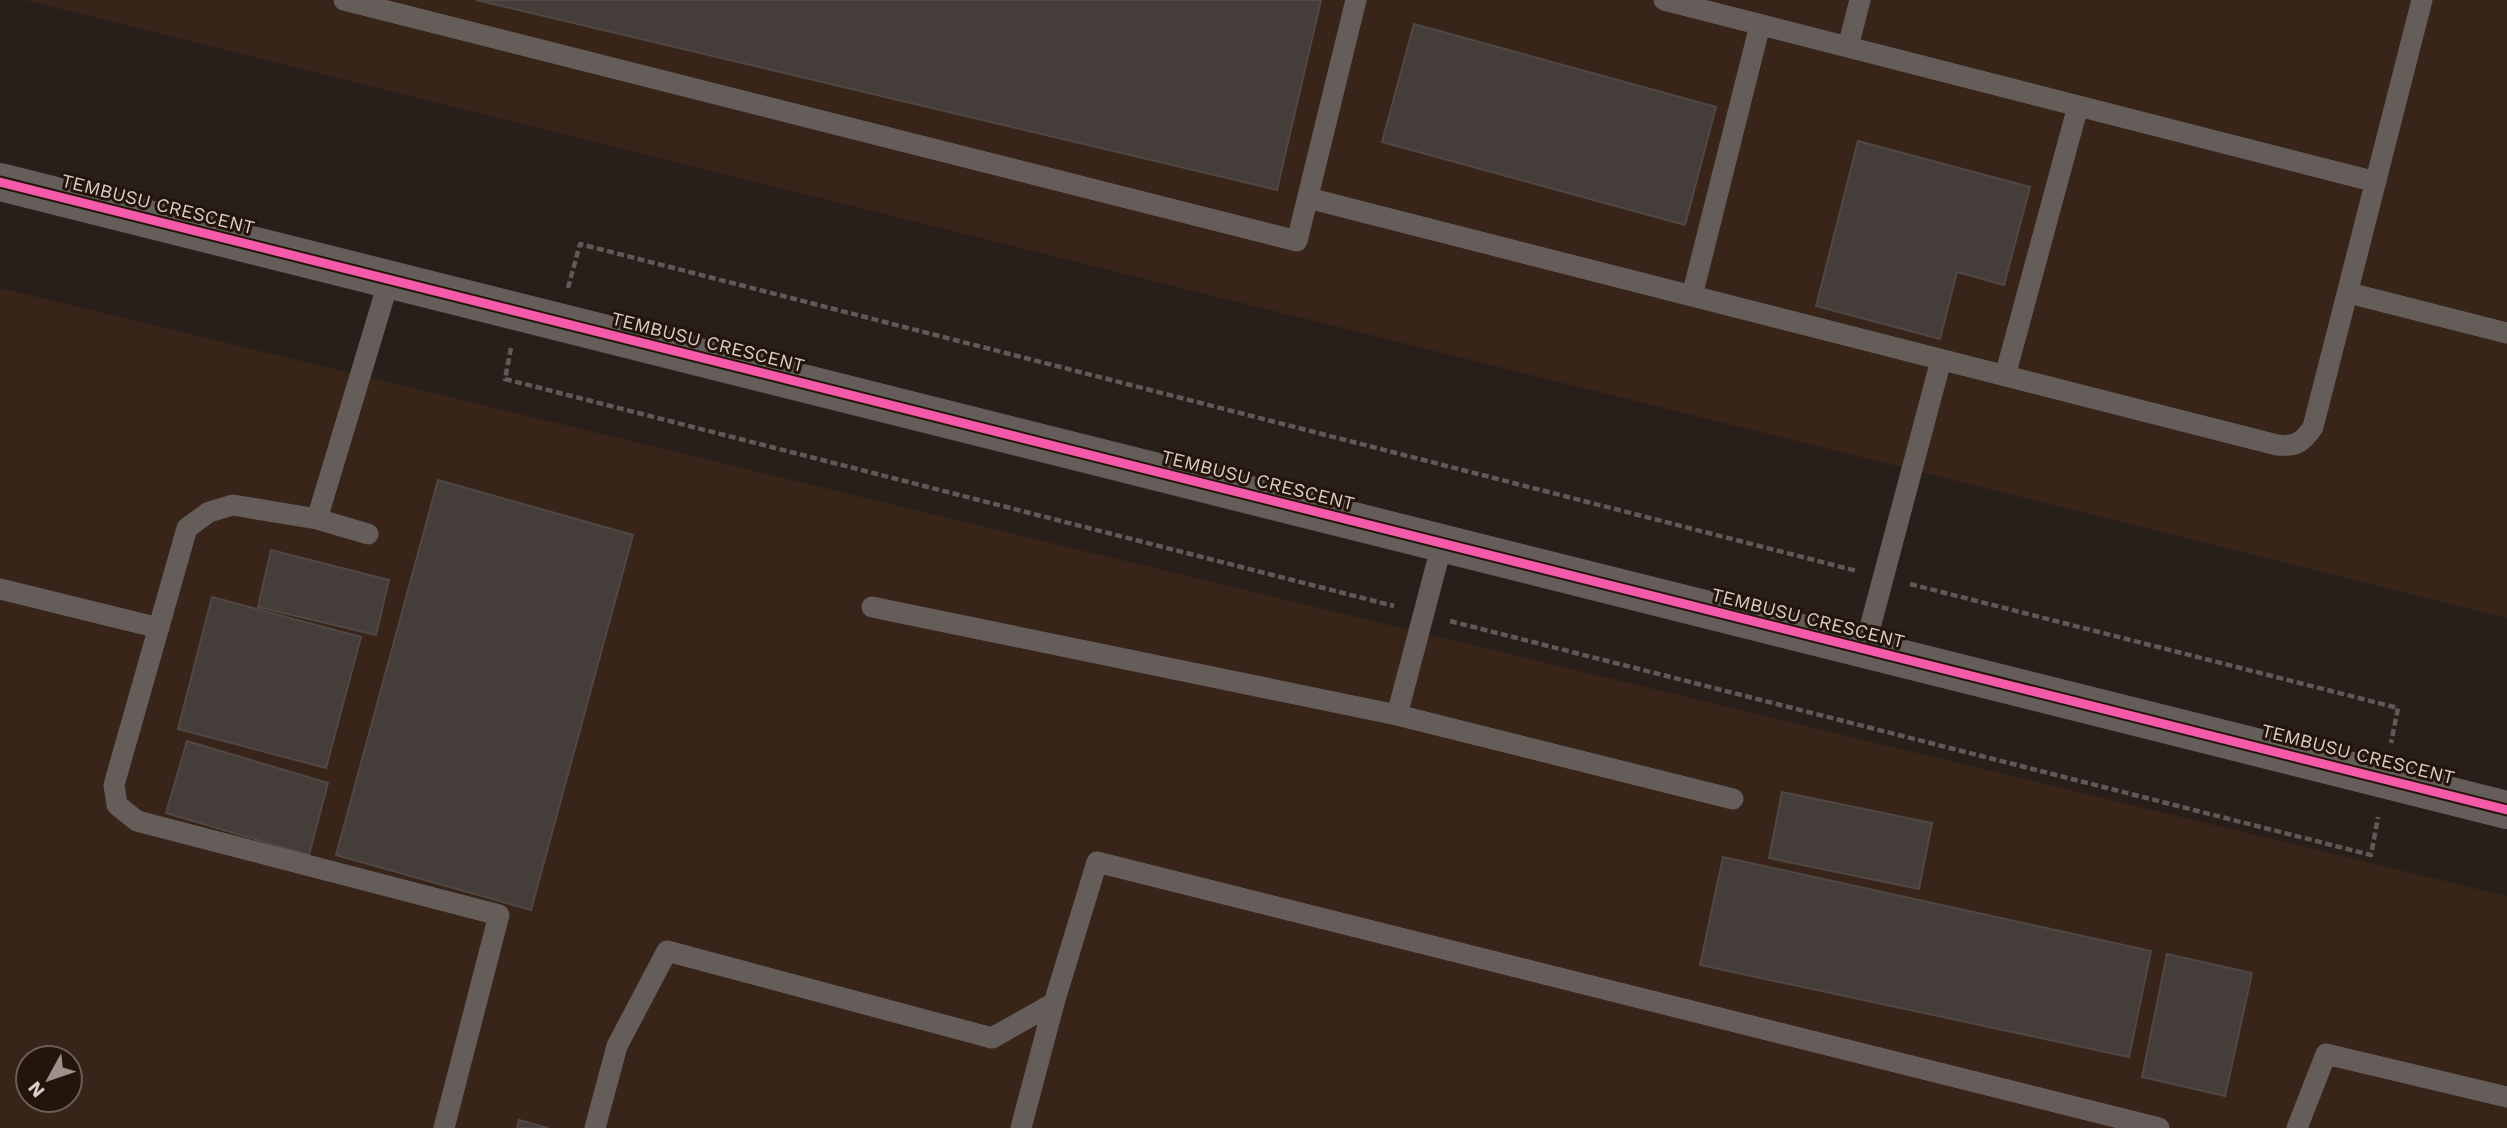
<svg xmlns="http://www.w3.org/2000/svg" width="2507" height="1128" viewBox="0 0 2507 1128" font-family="'Work Sans',sans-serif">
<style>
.built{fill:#382419;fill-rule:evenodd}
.building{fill:#453d39;stroke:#504844;stroke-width:2}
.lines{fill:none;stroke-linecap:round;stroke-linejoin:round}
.path{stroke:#605a56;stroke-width:4.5;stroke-dasharray:7 3.5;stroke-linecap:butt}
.service{stroke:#645d5a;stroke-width:21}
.tertiary{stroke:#645d5a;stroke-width:38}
.cycleway-casing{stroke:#24150c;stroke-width:13}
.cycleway{stroke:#f35aa7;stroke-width:9}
.labels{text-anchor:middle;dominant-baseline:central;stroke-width:6;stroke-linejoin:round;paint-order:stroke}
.street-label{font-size:19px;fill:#dacec8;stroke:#24150c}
</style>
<rect width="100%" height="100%" fill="#281f1b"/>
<path class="built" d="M25,0H2507V618Z
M0,288L2507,896V1128H0ZM28,1058H70V1100H28Z"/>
<path class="building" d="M476,0H1321L1277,190Z
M1414,24L1716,107L1685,225L1382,142Z
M1858,141L2030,187L2004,285L1957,272L1940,339L1816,306Z
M438,480L633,535L531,910L336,855Z
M271,550L389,580L376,635L258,607Z
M212,597L361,637L326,768L178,729Z
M187,741L328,783L309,855L166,813Z
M1782,792L1932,823L1919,889L1769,858Z
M1723,857L2151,951L2129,1057L1700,965Z
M2167,954L2252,973L2225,1096L2142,1077Z
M519,1120L548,1128H517Z"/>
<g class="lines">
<path class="path" d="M568,288L580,244L1857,571
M511,348L505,379L1394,606
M1910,584L2398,708L2391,743
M1450,621L2371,855L2378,817"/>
<path class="service" d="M344,0L1297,241L1356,0
M1664,0L2376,182
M1848,47L1860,0
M1308,198L2277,445C2296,447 2303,442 2313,427L2422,0
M2349,293L2507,333
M1692,296L1760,25
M2005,376L2078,106
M317,519L389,280
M368,534L317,519L233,505L209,512L187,528L114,785L117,805L137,821L499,915L444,1128
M0,589L159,628
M872,607L1397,715L1733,799
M1864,650L1941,360
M1397,715L1442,544
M595,1128L617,1046L667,951L992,1038L1054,1003
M1021,1128L1054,1003L1097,862L2159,1128
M2297,1128L2326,1054L2507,1097"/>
<path class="tertiary" d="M0,182L2507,810"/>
<defs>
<path id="cycleway" d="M0,182L2507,810"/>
</defs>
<use href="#cycleway" class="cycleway-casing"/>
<use href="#cycleway" class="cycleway"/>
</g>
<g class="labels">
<g class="street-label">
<text transform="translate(158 204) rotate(14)">TEMBUSU CRESCENT</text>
<text transform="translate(708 342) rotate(14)">TEMBUSU CRESCENT</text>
<text transform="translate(1258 480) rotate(14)">TEMBUSU CRESCENT</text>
<text transform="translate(1808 618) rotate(14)">TEMBUSU CRESCENT</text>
<text transform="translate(2358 754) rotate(14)">TEMBUSU CRESCENT</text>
</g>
</g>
<g transform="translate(49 1079) rotate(230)"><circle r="33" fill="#24150c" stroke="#6d5f57" stroke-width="2"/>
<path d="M0-5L12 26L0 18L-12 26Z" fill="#9c918b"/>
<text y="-10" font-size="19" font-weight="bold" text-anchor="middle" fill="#dacec8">N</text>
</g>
</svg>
